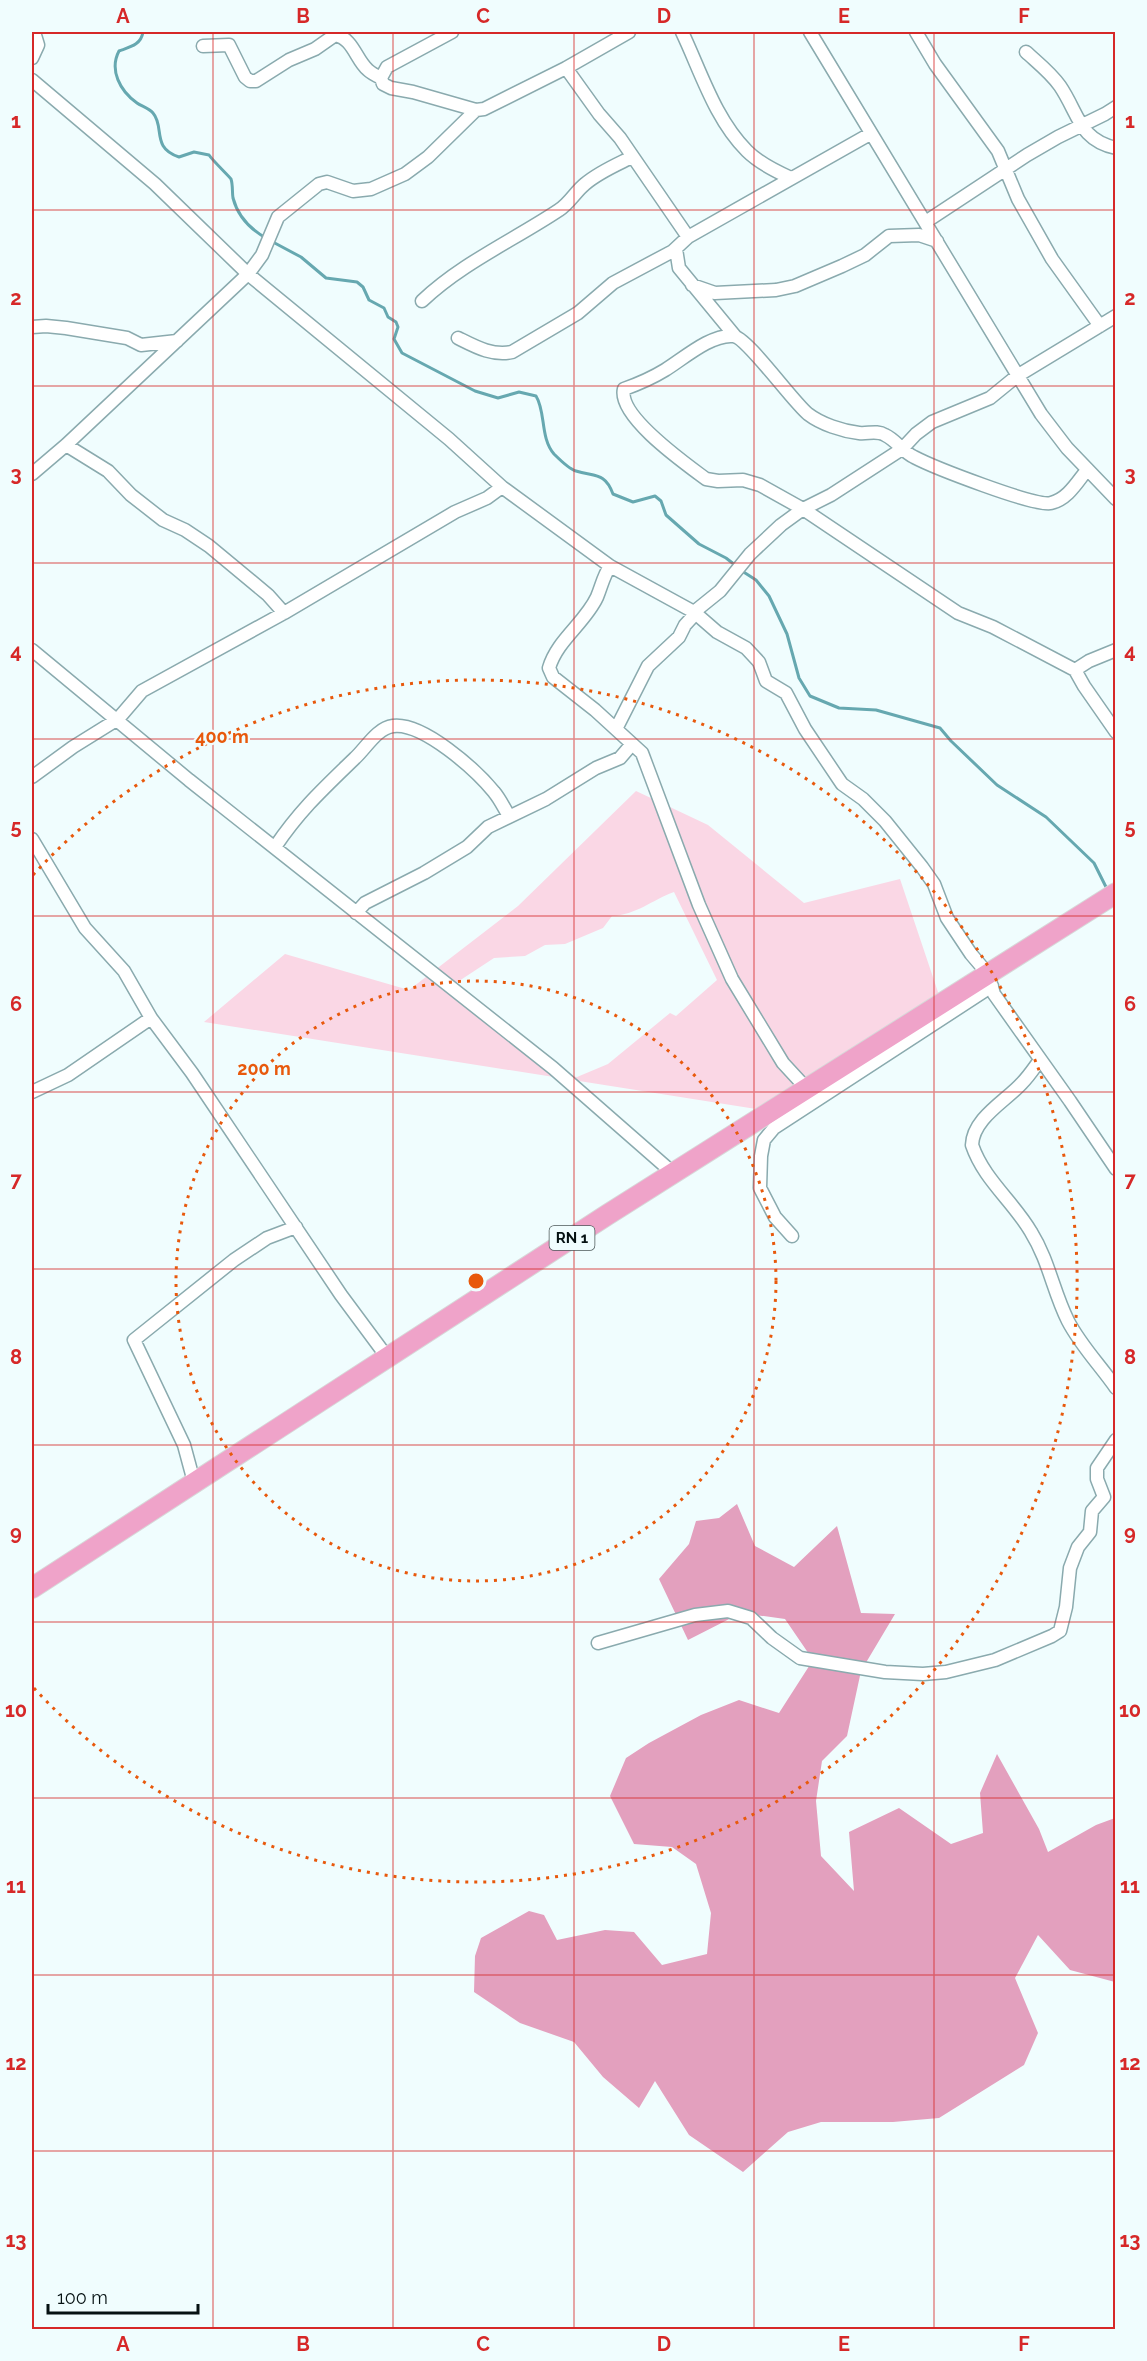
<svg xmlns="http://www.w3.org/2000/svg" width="1147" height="2361" viewBox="0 0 1147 2361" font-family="Raleway,sans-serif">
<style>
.green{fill:#fad7e5;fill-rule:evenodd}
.forest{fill:#e3a0be}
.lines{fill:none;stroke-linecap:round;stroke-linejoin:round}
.stream{stroke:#66a8b0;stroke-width:3}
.minor-casing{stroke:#8aaaae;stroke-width:15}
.primary-casing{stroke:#d7d9d9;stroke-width:22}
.minor{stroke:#fff;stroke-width:12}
.primary{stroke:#efa3c9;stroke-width:20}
.grid{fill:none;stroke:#d62828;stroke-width:1.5;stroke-opacity:0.55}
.ring{fill:none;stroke:#e8590c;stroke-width:3;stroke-dasharray:3 6}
.labels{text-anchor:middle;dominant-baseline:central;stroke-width:4.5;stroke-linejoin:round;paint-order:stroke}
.shield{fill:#f0fdfe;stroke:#4c5859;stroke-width:1.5}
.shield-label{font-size:15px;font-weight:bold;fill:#051112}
.centre{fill:#e8590c;stroke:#f0fdfe;stroke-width:3}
.ring-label{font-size:18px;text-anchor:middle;font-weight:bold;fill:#e8590c;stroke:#f0fdfe;stroke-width:4.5;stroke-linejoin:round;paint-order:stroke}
.neatline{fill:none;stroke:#d62828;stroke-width:2}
.grid-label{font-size:20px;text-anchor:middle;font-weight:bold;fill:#d62828}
</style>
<rect width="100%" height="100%" fill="#f0fdfe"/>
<path class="green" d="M636,791L708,825L804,903L900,879L943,1007L782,1113L204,1022L285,954L409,990L518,906ZM674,892L717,980L676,1016L670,1013L608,1064L577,1077L557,1074L515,1029L456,983L494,958L525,956L545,945L565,944L603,928L612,916C636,915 652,900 674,892Z"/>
<path class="forest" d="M737,1504L755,1546L794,1567L837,1526L861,1613L895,1614L861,1671L847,1736L822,1761L816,1801L821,1856L854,1891L849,1832L899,1808L951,1844L983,1833L980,1793L997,1754L1039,1829L1048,1852L1096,1825L1115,1818V1982L1070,1970L1038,1935L1015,1978L1038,2033L1024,2065L939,2118L893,2122H821L788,2132L743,2172L689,2135L655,2081L639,2108L603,2077L574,2042L520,2023L474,1992L475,1956L481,1938L529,1911L544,1915L557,1940L605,1930L634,1932L662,1965L707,1954L711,1913L696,1864L672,1847L634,1844L610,1796L626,1758L649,1743L701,1715L739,1700L779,1713L813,1660L785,1619L741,1613L688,1640L659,1579L689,1544L696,1521L719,1518Z"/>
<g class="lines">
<path class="stream" d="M143,32C141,45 130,47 119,51C109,70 120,91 137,103C141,106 149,108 153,113C165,127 151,148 179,157L194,152L209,155C213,161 230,177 231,179C233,185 232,192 233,198C238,217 250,229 266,238
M271,241L301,257L326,278L357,282L363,287L369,300L384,308L388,317L396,322L398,327L394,339L402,353L475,391L498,398L519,392L536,396C546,412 540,438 554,454C559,459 569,469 576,471C595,477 605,472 613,494L633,502L655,496L661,501L666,515L699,544L726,558L735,565
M742,571L756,580L769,596L787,634L799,678L810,696L839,708L876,710L940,728L951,741L997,785L1046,817L1094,863L1107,889"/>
<defs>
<path id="minor" d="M452,32L387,67L381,78L383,84L391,88L413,92L476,110L484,109L566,68L629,32
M682,32C701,72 715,119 747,151C759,163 775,171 791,178
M810,32L1041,414L1067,448L1116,499
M916,32L935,64L998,151L1018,199L1052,259L1100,326
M203,46L229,45L245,77L250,81H256L289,60L315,49L335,35C353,38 356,60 368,70C371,73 377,76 381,78
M1026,52C1038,63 1051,73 1060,86C1079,114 1079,140 1116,148
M32,58L38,45L34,32
M566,68L599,114L620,138L688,237
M32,80L155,184L248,274L449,439L502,487L610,566L694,612L717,632L746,648L759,662L766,681L786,693L805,729L842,784L863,799L885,821L922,867L934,884L947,918L971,954L988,974L994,994L1070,1101L1116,1169
M927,221L1027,155L1058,137L1105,114L1116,107
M676,249L679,268L735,336
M692,285L715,293L776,290L795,286L842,266L865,255L889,236L919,235L937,241
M422,301C462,263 514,240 559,210C569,204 576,191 585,184C599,172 616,165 632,157
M32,327L46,326L66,328L127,338L141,345L177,341
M458,338C476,347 492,356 512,352L578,313L613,283L673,251L688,237L870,134
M66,445L108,471L131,495L163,520L185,530L209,546L268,595L284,613
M1087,470C1077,482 1068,499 1051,503C1035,507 933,467 914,457C903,452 896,440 885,435C877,430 868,434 859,433C842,431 821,424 808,414C792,401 747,337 733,336C711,334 683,359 665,370C652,378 638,384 624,389C617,416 686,464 706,479L718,481L743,480L760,485L803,509L958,613L993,627L1075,670L1084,686L1116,732
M32,474L66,445L248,274L262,255L278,217L319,184L327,182L353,191L371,189L405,174L428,157L476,110
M610,566C603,577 602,585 597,597C585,623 557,640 549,668L553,677L595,710L642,753L699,905L732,979L783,1063L807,1089
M694,612L720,591L750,554L781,525L803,509L831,495L902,449L916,434L932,422L990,398L1017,376L1116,316
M32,650L189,780L553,1068L673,1173
M1075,670L1089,661L1116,650
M616,729L648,666L679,637L685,625L696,613
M32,777L73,747L118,719L142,691L284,613L455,512L487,498L502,487
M32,839L85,928L124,971L151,1018L192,1073L341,1295L387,1357
M275,847C300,810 323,789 355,758C366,748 377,728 393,726C423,722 476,770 494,792C500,799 504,808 509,816
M356,913L365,903L424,873L467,847L488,827L546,799L596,768L620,758L632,744
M1040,1060C1034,1068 1029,1076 1022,1083C1006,1101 973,1118 972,1145C984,1180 1013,1201 1031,1232C1049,1261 1053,1291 1068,1321C1081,1346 1100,1365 1116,1388
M32,1092L68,1075L151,1018
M792,1236L775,1217L760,1188L761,1156L764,1140L774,1128L992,986
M194,1482L184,1445L134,1340L234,1260L267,1238L296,1227
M598,1643L695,1615L728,1611L751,1618L772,1638L800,1658L885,1672L923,1674L946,1672L995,1660L1052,1636L1060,1631L1066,1607L1070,1568L1078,1547L1090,1532L1092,1511L1104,1497L1097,1479V1468L1116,1440"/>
<path id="primary" d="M32,1588L607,1215L1116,893"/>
</defs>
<use href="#minor" class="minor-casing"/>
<use href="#primary" class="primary-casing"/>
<use href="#minor" class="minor"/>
<use href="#primary" class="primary"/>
</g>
<path class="grid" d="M213,32V2330M393,32V2330M574,32V2330M754,32V2330M934,32V2330M32,210H1116M32,386H1116M32,563H1116M32,739H1116M32,916H1116M32,1092H1116M32,1269H1116M32,1445H1116M32,1622H1116M32,1798H1116M32,1975H1116M32,2151H1116"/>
<g class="ring">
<circle cx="476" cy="1281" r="300"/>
<path d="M33 875A601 601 0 1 1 33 1687"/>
</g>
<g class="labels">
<rect class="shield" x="549.5" y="1226" width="45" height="24" rx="4.5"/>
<g class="shield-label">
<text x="572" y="1238">RN 1</text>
</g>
</g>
<circle cx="476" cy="1281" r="9" class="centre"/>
<g class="ring-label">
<text x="222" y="743">400 m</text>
<text x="264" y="1075">200 m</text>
</g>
<rect width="1147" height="2361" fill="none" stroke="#f0fdfe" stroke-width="66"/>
<path d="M48 2304v9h150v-9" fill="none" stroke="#051112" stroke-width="3"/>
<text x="57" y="2304" font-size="18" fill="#051112" stroke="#f0fdfe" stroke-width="4.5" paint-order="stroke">100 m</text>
<rect x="33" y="33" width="1081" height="2295" class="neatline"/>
<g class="grid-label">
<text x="123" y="23">A</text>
<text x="303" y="23">B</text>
<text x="483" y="23">C</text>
<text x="664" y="23">D</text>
<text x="844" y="23">E</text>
<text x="1024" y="23">F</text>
<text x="16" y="128">1</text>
<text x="1130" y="128">1</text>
<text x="16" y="305">2</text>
<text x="1130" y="305">2</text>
<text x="16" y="481">3</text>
<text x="1130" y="481">3</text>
<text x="16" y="658">4</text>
<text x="1130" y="658">4</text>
<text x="16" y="834">5</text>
<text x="1130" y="834">5</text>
<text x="16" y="1011">6</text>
<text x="1130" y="1011">6</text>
<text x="16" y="1187">7</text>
<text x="1130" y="1187">7</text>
<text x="16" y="1364">8</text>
<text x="1130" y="1364">8</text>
<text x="16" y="1540">9</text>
<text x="1130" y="1540">9</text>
<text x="16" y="1717">10</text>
<text x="1130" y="1717">10</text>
<text x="16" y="1893">11</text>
<text x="1130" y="1893">11</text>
<text x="16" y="2070">12</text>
<text x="1130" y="2070">12</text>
<text x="16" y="2247">13</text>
<text x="1130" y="2247">13</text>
<text x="123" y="2351">A</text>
<text x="303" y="2351">B</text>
<text x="483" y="2351">C</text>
<text x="664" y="2351">D</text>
<text x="844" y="2351">E</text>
<text x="1024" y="2351">F</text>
</g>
</svg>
